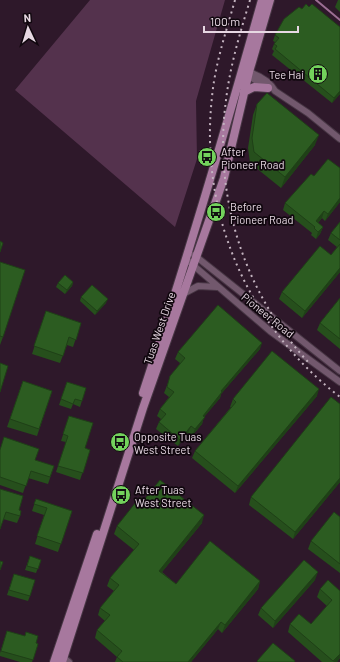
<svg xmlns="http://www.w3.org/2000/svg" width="340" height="662" viewBox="0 0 340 662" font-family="Barlow,sans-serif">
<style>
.green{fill:#54324d}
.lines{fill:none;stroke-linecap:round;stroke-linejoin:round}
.stream{stroke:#9c6e93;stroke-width:2}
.minor-casing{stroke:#473644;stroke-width:8}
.major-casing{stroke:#473644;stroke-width:10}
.minor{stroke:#72586d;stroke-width:6}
.major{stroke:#a7789e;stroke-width:8}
.rail{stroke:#c4b4c0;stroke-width:2;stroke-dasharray:2 4;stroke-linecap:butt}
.wall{fill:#264f1c}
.shaded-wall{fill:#1f4017}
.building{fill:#2c5c21;stroke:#1f4017}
.labels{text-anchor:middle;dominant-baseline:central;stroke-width:3.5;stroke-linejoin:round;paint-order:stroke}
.poi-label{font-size:11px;fill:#e7d8e3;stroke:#10070e;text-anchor:start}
.street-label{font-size:11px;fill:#e7d8e3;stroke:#10070e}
</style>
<rect width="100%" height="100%" fill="#2e182a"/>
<path class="green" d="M90,0H225L196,101L197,159L175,227L15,90Z"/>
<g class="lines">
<path class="stream" d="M316,0L340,20"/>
<defs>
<path id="minor" d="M245,71C256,74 269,80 275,91L308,113L340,139
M244,76L252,78L266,87
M194,255L340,371
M186,259L270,331L340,382
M183,294L198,286L217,287
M60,655L69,662"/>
<path id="major" d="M244,92L254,87L268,88
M143,393C186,263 225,132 262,0
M54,662L97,534
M62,662L143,408L224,178L249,72L270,0"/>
</defs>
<use href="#minor" class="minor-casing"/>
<use href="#major" class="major-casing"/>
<use href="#minor" class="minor"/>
<use href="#major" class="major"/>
<path class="rail" d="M235,0C226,32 215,64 212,97C199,214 248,326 340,397
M250,0C240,33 230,66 226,100C213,195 244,293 309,363"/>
</g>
<path class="wall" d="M338,0H340V12L335,7Z
M275,35L340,94L332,103L272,55L274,51L272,49L274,44L275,42L273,41Z
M257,104L315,145L281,188L250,163L248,148L253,115Z
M314,176L340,202L325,221L322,218L318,223L323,227L320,234L316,239L311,235L312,233L283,210L285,203Z
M340,222V272L302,318L279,299L282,292L331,255L337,247L328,240L331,233Z
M0,262L3,337L0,345Z
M73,282L72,286L65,294L56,287L58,283Z
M81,297L106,303L95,315L80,301Z
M340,298V349L317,330L320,323Z
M46,311L81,323L73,347L67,345L60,363L32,354Z
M260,349L221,394L220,398L204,417L202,424L192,436L188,433L178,446L156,429L159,422L161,419L157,416L160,409L169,397L164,393L168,383L180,363L175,359L178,352Z
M23,381L52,391L37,436L7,427Z
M67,382L86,388L80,407L73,404L71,409L59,405Z
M317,396L235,493L192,458L195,451L231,407H230L233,399Z
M340,404V482L293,539L249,505L251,497Z
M69,416L85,448L90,450L80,480L56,472L66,442L61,441Z
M0,450L54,466L48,484L28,478L23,493L0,485Z
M0,489L19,510L20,516L17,523L3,519Z
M36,499L72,511L58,552L35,544L44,515L32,511Z
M144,500L202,523L162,572L176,584L260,581L258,589L222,633L218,629L191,662H115L117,657L95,638L97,630L105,621L98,615L100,608L114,591L107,586L110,578L134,550L114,534L117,526Z
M340,517V573L308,549L311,541Z
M30,556L41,560L36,573L25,570Z
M14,574L30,596L28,601L7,595Z
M315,580L273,628L258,615L261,608Z
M320,589L340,591V658L337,662H322L288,632L290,624H311L327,606L317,597Z
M7,631L25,636L36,643L38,644L32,662H20L0,656V653Z"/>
<path class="shaded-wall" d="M340,91V94L332,103L334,98Z
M319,135L315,145L281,188L285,177Z
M340,198V202L325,221L328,214Z
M324,211L322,218L315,226L316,221Z
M323,227L320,234L316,239L318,232Z
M340,265V272L302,318L305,311Z
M73,282L72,286L65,294L67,290Z
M108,299L106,303L95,315L97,311Z
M262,343L260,349L221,394L220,398L204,417L202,424L192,436L195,429L203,416L221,391Z
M319,389L317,396L235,493L238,486Z
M191,426L188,433L178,446L180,440Z
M340,478V482L293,539L295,532Z
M204,515L202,523L157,578L159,571Z
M318,572L315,580L273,628L275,621Z
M260,581L258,589L222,633L225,625Z
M221,622L218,629L191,662H188Z
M340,654V658L337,662H333Z"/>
<path class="building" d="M306,4L309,7L312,4L340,27V91L334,98L275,49L277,46L274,44L279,38L275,35L284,19L299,7L302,9Z
M267,93L319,135L285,177L254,152L252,138L257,104Z
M328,159L340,168V198L328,214L324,211L316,221L323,227L318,232L314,228L315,227L285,203L311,174L314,176Z
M340,222V240L331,233Z
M0,241L3,243L0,252Z
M340,244V268L305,311L282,292L320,246L331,255Z
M0,262L25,270L3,337L0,336Z
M65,275L73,282L67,290L58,283Z
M92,285L108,299L97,311L81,297Z
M340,298V339L320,323Z
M218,305L262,343L221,391L222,392L203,416L205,417L195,429L191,426L180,440L159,422L166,414L160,409L174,392L167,387L170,376L185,358L178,352Z
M46,311L81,323L76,340L69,337L63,356L34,346Z
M272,351L319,389L238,486L195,451L236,402L233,399Z
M0,363L8,366L0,392Z
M23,381L52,391L39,429L10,419Z
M67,382L86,388L82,401L75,399L73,404L61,399Z
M331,397L340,404V478L295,532L251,497Z
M69,416L93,423L85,448L90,450L83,473L58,466L68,436L63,434Z
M4,437L39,449L35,460L54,466L50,477L31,471L26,486L0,477V450Z
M160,480L204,515L159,571L176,584L210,541L260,581L225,625L221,622L188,662H123L117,657L122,651L97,630L110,615L100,608L119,585L110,578L139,544L117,526L140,497L144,500Z
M0,489L23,496L19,510L21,511L20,516L6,512L0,529Z
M36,499L72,511L61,544L37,536L47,508L34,504Z
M334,512L340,517V564L311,541Z
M30,556L41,560L38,569L27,566Z
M304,560L318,572L275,621L261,608Z
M0,561L3,562L0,570Z
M14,574L35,580L30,596L9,590Z
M328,580L340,591V654L333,661L290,624L299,614L311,624L332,600L320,589Z
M7,631L25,636L26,632L38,636L36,643L38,644L33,660L1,651Z
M273,643L295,661L294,662H258L257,661Z"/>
<defs>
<symbol id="building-disc" viewBox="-11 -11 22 22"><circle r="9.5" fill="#73d25c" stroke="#10070e"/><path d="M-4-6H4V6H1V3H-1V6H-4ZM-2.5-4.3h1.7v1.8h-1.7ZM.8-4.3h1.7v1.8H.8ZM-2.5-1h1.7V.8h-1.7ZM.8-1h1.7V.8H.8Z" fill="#111"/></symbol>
<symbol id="bus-disc" viewBox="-11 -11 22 22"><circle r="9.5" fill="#73d25c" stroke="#10070e"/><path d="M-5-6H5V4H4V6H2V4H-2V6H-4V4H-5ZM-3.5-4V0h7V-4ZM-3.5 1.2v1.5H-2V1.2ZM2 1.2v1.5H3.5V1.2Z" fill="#111"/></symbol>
</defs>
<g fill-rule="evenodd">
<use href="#building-disc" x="307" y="63" width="22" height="22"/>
<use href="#bus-disc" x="196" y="146" width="22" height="22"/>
<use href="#bus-disc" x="205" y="201" width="22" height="22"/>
<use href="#bus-disc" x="109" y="431" width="22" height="22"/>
<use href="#bus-disc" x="110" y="484" width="22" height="22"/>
</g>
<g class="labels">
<g class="poi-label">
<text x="304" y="74" text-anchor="end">Tee Hai</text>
<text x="221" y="151">After<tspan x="221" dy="13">Pioneer Road</tspan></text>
<text x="230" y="206">Before<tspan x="230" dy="13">Pioneer Road</tspan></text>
<text x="134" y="436">Opposite Tuas<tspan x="134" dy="13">West Street</tspan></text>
<text x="135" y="489">After Tuas<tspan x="135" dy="13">West Street</tspan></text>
</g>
<g class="street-label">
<text transform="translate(268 315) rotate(39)">Pioneer Road</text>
<text transform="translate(159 328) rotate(-71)">Tuas West Drive</text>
</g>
</g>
<g transform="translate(28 28) rotate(356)" stroke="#10070e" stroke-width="3" paint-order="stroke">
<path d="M0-3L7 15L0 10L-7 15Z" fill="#e7d8e3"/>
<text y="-6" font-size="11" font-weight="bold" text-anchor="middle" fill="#e7d8e3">N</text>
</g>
<path d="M204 26v6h94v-6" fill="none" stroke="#e7d8e3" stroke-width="2"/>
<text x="210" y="26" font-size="12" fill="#e7d8e3" stroke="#10070e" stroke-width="3" paint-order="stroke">100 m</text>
</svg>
